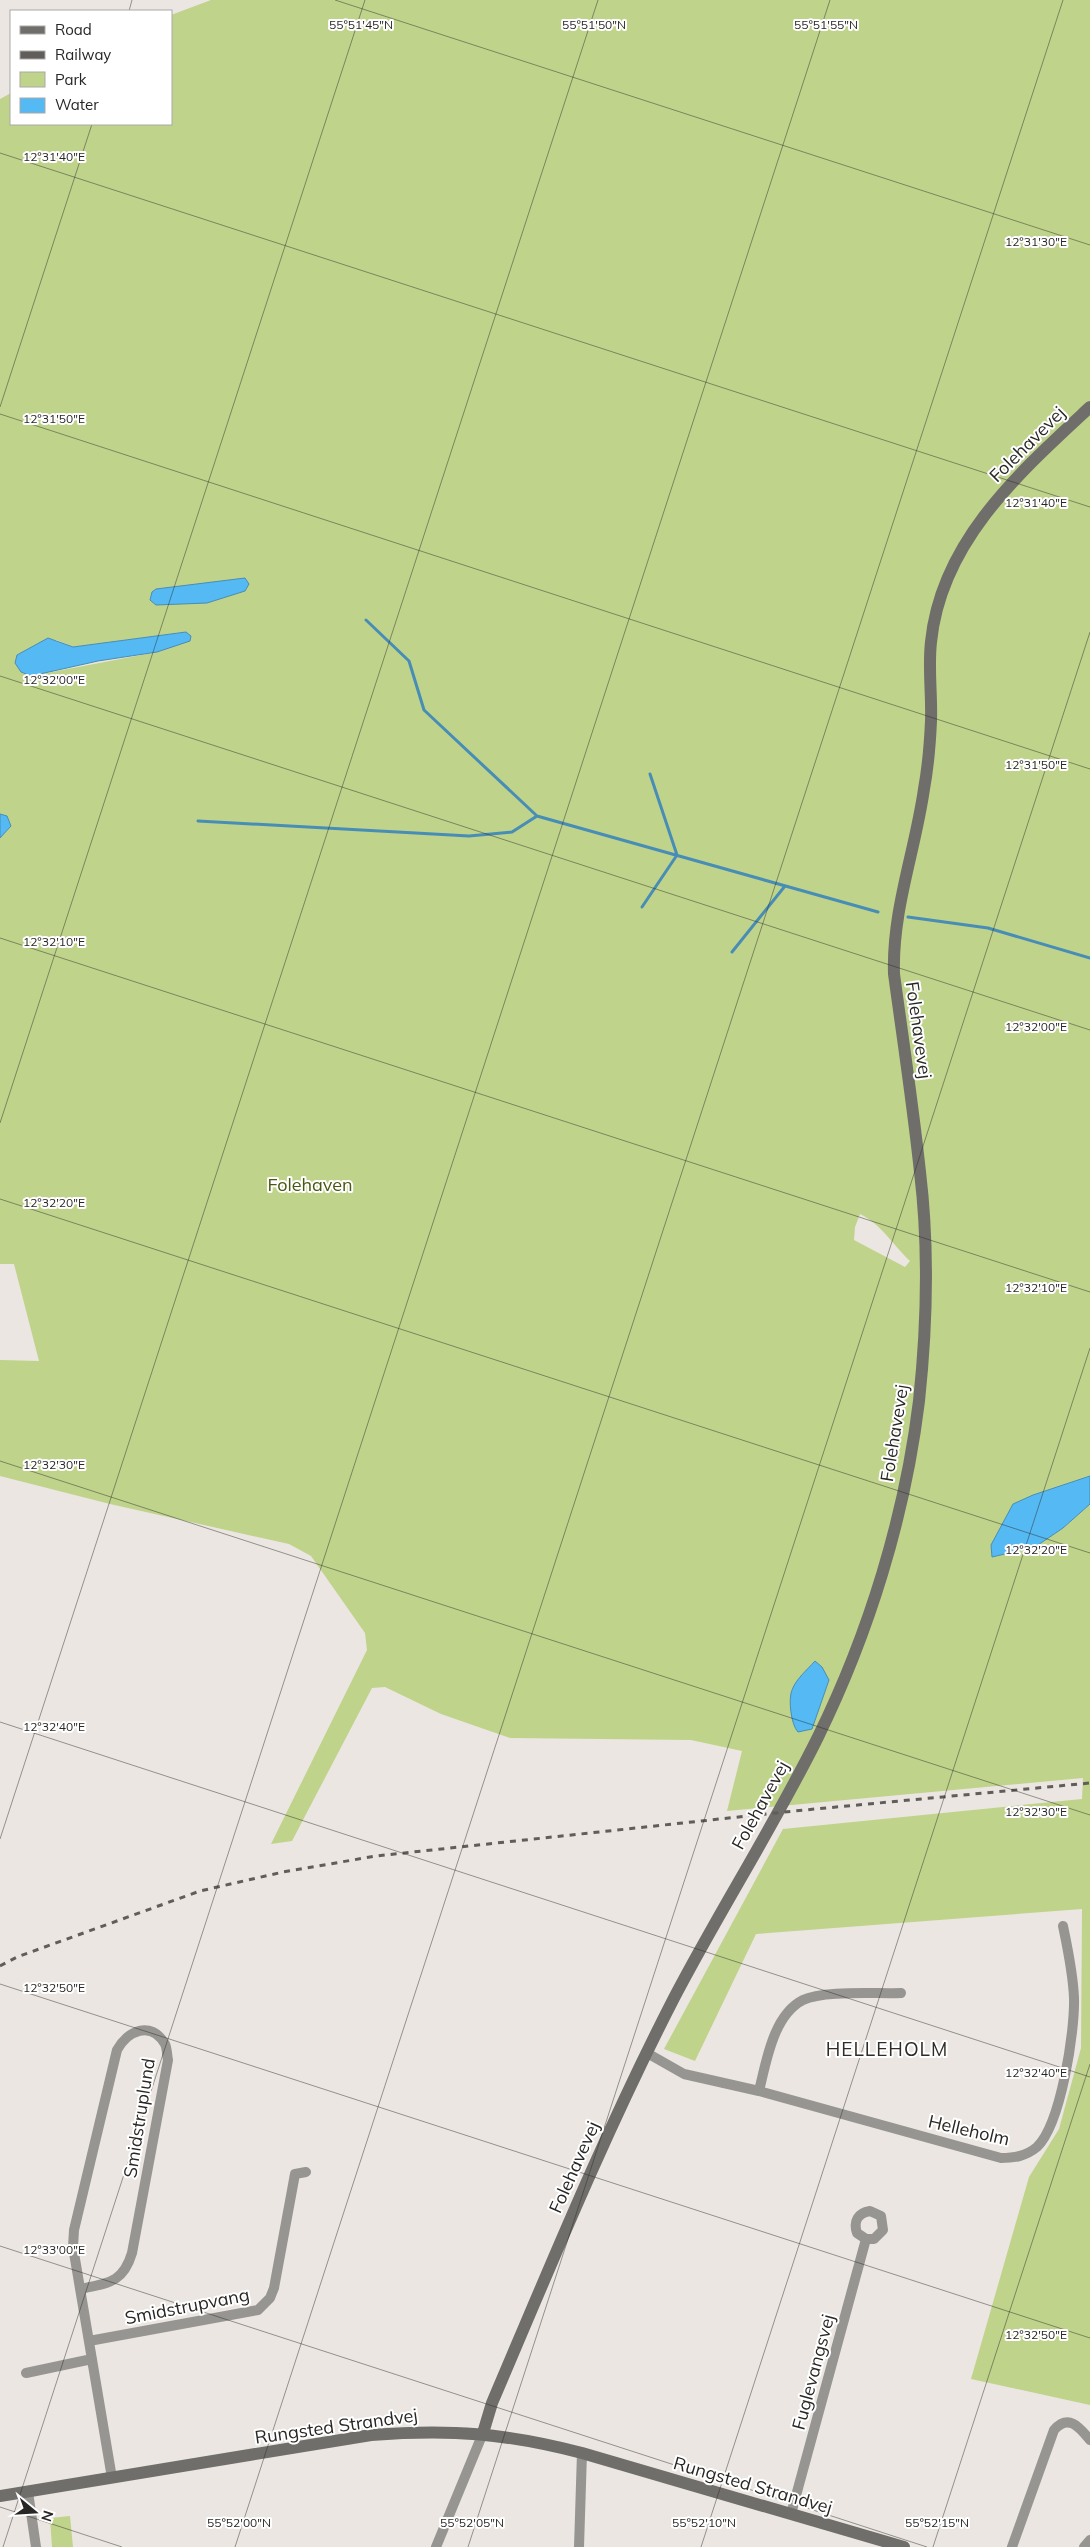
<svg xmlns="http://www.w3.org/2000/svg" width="1090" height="2547" viewBox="0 0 1090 2547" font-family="Mulish,sans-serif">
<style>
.green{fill:#bfd38b;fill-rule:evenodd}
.water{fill:#55b9f4;stroke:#488db6}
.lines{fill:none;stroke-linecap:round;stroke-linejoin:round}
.stream{stroke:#488db6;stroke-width:3}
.street{stroke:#969592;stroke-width:10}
.secondary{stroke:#6f6e6a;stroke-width:12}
.rail{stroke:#605d5a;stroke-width:3;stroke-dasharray:6 6;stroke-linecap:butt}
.ticks{fill:none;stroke:#292725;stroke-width:1;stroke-opacity:0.45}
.labels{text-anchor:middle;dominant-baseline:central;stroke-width:4;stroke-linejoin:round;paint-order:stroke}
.street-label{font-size:18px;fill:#292725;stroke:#fff}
.park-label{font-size:18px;fill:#485711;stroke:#fff}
.neighbourhood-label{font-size:19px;letter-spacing:1px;fill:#2f2b27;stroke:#fff}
.ticks-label{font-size:12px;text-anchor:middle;fill:#292725;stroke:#fff;stroke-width:4;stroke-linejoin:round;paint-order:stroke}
</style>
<rect width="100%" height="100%" fill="#ebe6e1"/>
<path class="green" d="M211,0H1090V1476L1033,1495L1035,1547L1063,1528L1090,1504V2405L971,2379L1029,2177L1059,2129L1081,2048L1082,1909L756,1934L695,2061L664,2049L783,1829L1082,1799L1083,1778L727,1811L742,1751L691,1740L510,1738L441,1714L385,1687L372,1688L292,1841L271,1844L367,1650L365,1633L311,1556L289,1544L110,1504L0,1476V1360L39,1361L14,1264H0V838L11,826L0,814V99L11,93V124H171V15ZM186,632L157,652L31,676L17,655L56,640L73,647ZM860,1214C881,1224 893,1245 910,1261L905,1267L854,1240L855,1227ZM815,1661L829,1681L811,1728H808L792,1703L791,1691Z
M70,2516L73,2547H52L50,2518Z"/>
<path class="water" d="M245,578L249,584L245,591L207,603L156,605L150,600L152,592L156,589Z
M186,632L191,636L190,641L157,652L98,661L31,676L21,672L15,663L17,655L48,638L73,647Z
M0,814L7,816L11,826L0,838Z
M1090,1476V1504L1063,1528L1035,1547L992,1557L991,1545L1013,1504L1033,1495Z
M815,1661L822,1667L829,1680L812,1729L798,1732C791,1725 788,1699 792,1690C796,1679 807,1670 815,1661Z"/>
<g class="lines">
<path class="stream" d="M366,620L409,661L424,710L537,816L878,912
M198,821L469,836L512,832L537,816
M642,907L677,855L650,774
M908,917L988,928L1090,958
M732,952L785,886"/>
<path class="street" d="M647,2053L684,2074L759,2091L1001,2158C1015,2158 1026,2156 1037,2147C1061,2124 1075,2031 1074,1998C1073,1973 1068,1950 1063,1926
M759,2091C766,2063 773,2015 803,2000C823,1990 877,1994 901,1993
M80,2289C108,2283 123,2283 132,2253L168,2060C167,2055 167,2048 165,2044C151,2020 127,2031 117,2050L74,2230L73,2247L112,2478
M89,2341L258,2310L270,2298L274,2288L295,2174L306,2172
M26,2373L92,2359
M28,2492L36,2547
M791,2514L866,2239L857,2233C853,2221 858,2213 870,2211L881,2216L883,2230L874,2239H866
M436,2547L483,2433
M579,2547L582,2453
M1012,2547L1054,2430C1069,2413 1080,2428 1090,2440
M1084,2547L1090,2540"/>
<path class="secondary" d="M483,2433L492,2403C550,2267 606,2130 674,1998C720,1910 774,1826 818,1737C869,1633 905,1516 919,1401C927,1326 929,1247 920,1172C913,1106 903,1040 894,974C892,910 915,852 924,789C928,767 930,744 931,721C932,695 928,668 931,642C941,541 1021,471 1090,407
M0,2496L371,2435C450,2429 505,2433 582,2453L904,2547"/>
<path class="rail" d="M0,1966L17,1957L200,1891L283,1872L376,1856L794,1811L1090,1783"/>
</g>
<path class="ticks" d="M335,0L1090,245M129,11L132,0M0,153L1090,507M0,407L92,124M0,414L1090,769M0,676L1090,1030M0,938L1090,1292M0,1123L365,0M0,1199L1090,1553M0,1461L1090,1815M0,1722L1090,2077M0,1839L598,0M0,1984L1090,2338M0,2246L927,2547M0,2507L122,2547M3,2547L830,0M235,2547L1063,0M468,2547L1090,632M701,2547L1090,1348M933,2547L1090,2064"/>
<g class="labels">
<g class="street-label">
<text transform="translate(1027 444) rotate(-45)">Folehavevej</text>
<text transform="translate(919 1030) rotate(82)">Folehavevej</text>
<text transform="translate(894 1433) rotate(-81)">Folehavevej</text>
<text transform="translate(760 1805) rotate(-61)">Folehavevej</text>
<text transform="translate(139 2118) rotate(-81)">Smidstruplund</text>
<text transform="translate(969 2130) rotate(13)">Helleholm</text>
<text transform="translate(574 2167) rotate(-66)">Folehavevej</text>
<text transform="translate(187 2306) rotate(-11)">Smidstrupvang</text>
<text transform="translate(813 2372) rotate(-75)">Fuglevangsvej</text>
<text transform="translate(336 2426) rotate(-8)">Rungsted Strandvej</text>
<text transform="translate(753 2485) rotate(16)">Rungsted Strandvej</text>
</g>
<g class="park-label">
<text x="310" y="1184">Folehaven</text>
</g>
<g class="neighbourhood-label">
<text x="887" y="2049">HELLEHOLM</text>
</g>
</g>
<g class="ticks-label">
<text x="361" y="29">55°51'45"N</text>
<text x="594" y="29">55°51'50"N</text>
<text x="826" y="29">55°51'55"N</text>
<text x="54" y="161">12°31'40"E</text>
<text x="1036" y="246">12°31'30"E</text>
<text x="54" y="423">12°31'50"E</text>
<text x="1036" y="507">12°31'40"E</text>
<text x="54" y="684">12°32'00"E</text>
<text x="1036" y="769">12°31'50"E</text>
<text x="54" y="946">12°32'10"E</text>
<text x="1036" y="1031">12°32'00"E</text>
<text x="54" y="1207">12°32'20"E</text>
<text x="1036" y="1292">12°32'10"E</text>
<text x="54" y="1469">12°32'30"E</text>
<text x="1036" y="1554">12°32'20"E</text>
<text x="54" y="1731">12°32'40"E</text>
<text x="1036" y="1816">12°32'30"E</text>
<text x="54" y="1992">12°32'50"E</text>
<text x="1036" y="2077">12°32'40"E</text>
<text x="54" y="2254">12°33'00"E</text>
<text x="1036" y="2339">12°32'50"E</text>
<text x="239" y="2527">55°52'00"N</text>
<text x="472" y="2527">55°52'05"N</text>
<text x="704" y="2527">55°52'10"N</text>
<text x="937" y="2527">55°52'15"N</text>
</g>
<rect x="10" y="10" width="162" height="115" fill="#ffffff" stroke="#a9a9a8"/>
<rect x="20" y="26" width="25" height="8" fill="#6f6e6a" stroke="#a9a9a8"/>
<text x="55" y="35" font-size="15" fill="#292725">Road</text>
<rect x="20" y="51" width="25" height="8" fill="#605d5a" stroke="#a9a9a8"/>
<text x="55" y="60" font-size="15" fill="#292725">Railway</text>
<rect x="20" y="72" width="25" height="15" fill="#bfd38b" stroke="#a9a9a8"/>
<text x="55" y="85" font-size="15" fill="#292725">Park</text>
<rect x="20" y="98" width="25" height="15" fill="#55b9f4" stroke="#a9a9a8"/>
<text x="55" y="110" font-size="15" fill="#292725">Water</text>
<g transform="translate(35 2512) rotate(108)" stroke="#ffffff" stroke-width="4" paint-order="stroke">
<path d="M0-4L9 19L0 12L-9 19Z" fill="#292725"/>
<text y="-8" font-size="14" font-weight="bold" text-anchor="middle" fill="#292725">N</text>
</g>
</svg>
